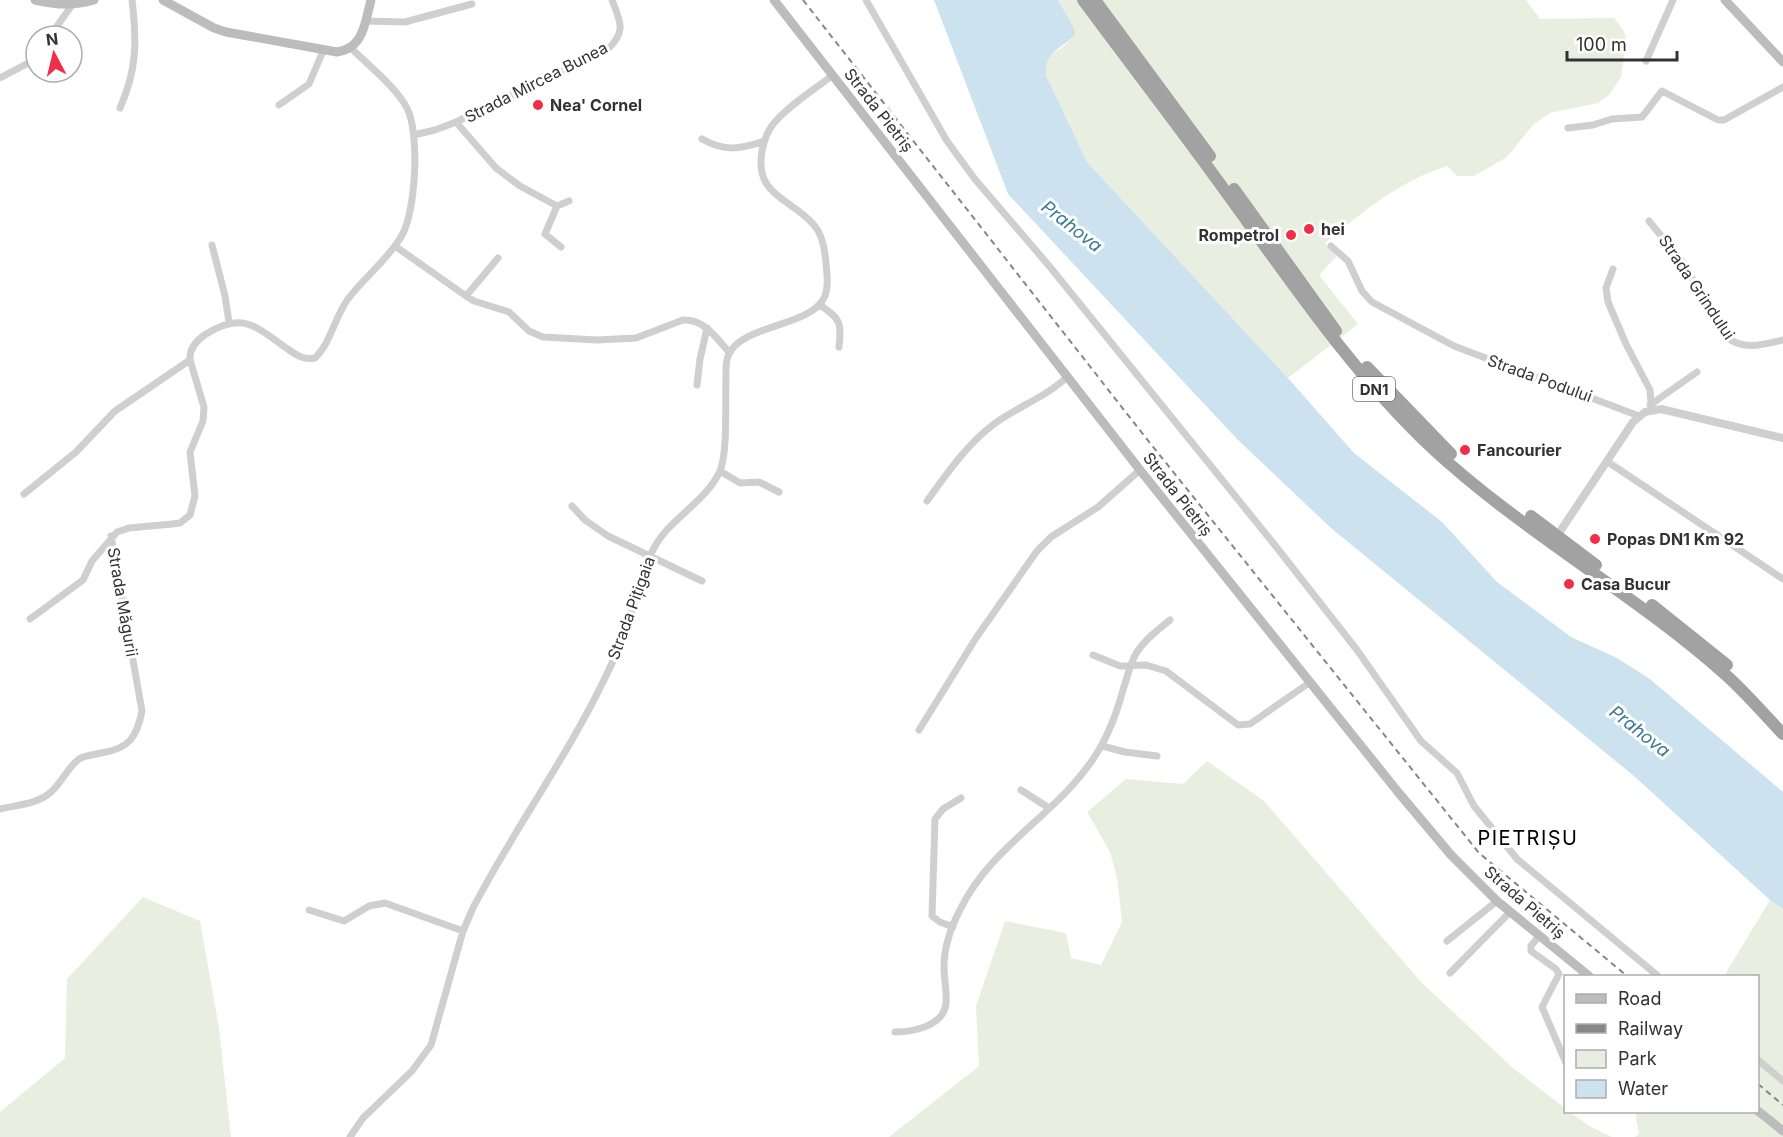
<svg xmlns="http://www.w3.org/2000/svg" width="1783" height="1137" viewBox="0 0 1783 1137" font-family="Inter,sans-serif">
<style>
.green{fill:#e9efe0}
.water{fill:#cce3ef}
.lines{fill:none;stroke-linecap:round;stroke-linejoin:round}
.minor{stroke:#cfcfcf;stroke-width:7}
.tertiary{stroke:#cfcfcf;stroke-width:8}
.secondary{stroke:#bcbcbc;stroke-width:9}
.trunk{stroke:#a2a2a2;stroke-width:12}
.rail{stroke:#878787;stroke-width:2;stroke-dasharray:6 4.5;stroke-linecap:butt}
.poi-dot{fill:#ee2f47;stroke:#fff;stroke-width:2}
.labels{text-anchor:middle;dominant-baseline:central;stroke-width:6;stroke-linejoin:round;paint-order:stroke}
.shield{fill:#fff;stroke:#707070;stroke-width:1.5}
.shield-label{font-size:15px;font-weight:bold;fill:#323232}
.street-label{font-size:16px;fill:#323232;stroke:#fff}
.poi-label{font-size:16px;font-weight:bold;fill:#323232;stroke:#fff;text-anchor:start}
.water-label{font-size:18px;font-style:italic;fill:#3a7999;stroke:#fff}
.quarter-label{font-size:20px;letter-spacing:1.5px;fill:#000;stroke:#fff}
</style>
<rect width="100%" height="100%" fill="#fff"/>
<path class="green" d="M1058,0H1526L1540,19L1614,18L1624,31L1626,40L1621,77L1610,94L1598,103L1550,113L1533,125L1507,157L1474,176H1457L1447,166C1398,182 1364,211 1325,243L1337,256L1319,275L1358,324L1288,378L1087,162L1046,75C1045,50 1055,56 1069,41C1072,38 1073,32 1074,28Z
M1207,761L1264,801L1422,983L1513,1068L1565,1108L1566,1112H1570L1591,1127L1612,1137H889L979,1066L976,1006L1005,921L1066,933L1071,958L1101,965L1122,922L1117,878L1110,852L1087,812L1126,779L1183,784Z
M143,897L200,921L219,1028L231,1137H0V1112L65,1058L67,979Z
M1770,900L1783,909V1137H1635L1639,1134L1635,1112H1758V976H1724Z"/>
<path class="water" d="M934,0H1058L1074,28L1075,34C1061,51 1045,49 1046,75L1087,162L1288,378L1354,453L1442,522L1497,582L1571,637L1617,658L1650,679L1783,792V909L1770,900L1634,776L1331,528L1237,439L1008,194Z"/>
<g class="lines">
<path class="minor" d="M866,0L947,141L974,178L1050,267L1274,544L1357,650L1421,741L1457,773L1474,806L1517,859L1658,976
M366,21L405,22L472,4
M50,36L72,5
M1646,61L1673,0
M0,78L34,60L36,56
M279,105L309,84L323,51
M120,108C137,70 137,41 132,0
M456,122L496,168L520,186L557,206
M1568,128L1593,125L1612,119L1642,117L1662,91L1718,120H1724L1783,87
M414,135L435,130L456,122L608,49C627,31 620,21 612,0
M702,139C725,152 740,149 764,141
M1649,221L1681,260L1728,338C1744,351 1765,344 1783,340
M212,245L225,296L229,322
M395,246L466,296L474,301L509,312L529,331L543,337L597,340L636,338L683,320C705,319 716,338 729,352
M1331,246L1348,261L1362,291L1372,302L1454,346L1639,416
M561,247L545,234L557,206L569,201
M1613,269L1606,288L1608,302L1626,344L1650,390L1651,403
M466,296L498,258
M820,305C840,319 842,322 839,347
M697,385L700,359L707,328
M1650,405L1697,372
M1608,462L1783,579
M720,471L740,483L759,482L779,492
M24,494L76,452L115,411L190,360
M927,501C946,475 967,444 994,424C1017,407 1046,397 1067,377
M572,506L585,520L608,536L702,581
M30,619L83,580L92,561L117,532L129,528L172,524L180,523L190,515L195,496L190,452L203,421L204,407L190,360C189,349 197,340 206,334C244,310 257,328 289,350C298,356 304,360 315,358C331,343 334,318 348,299C364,278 387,260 401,237C416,213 420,133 407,108C396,87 368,65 351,48
M1093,655L1120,666L1146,665L1166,671L1238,725L1250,724L1309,683
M919,730L976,638L1037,551L1051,537L1098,507L1140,470
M1102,746L1125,752L1157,756
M1021,790L1049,808
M0,809C17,805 39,804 52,791C62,782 68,767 79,759C86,755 93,755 101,753C129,749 137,737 142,711L111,536
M309,910L344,921L369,906L385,903L463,931
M953,927L940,922L932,916L935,819L943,809L961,798
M1539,936L1531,946V951L1556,969L1559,974L1542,1007L1566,1063
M1447,941L1497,901
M1450,973L1510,912
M895,1032C913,1032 944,1026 946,1003C947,991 944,979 944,967C944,948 951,927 960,910C991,845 1060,813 1097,753C1109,734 1117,712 1123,690C1127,678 1130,663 1137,652C1145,639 1159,629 1170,620
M1758,1060L1783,1081
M350,1137L363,1118L412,1071L431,1045L463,931L473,908C513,831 565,760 603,682C613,662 622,641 629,621C637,597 642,570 654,548C670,518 706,502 720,471C728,452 725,401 726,379C726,371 725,361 729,354C742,325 811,326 824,298C829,288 827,274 826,263C825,250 823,235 814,225C791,198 754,196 762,151C764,141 767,131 774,123C790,104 814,90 833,75"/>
<path class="tertiary" d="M1557,536L1633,422L1645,412L1661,409L1783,438"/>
<path class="secondary" d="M35,0C57,5 73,6 94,0
M163,0L214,28L226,32L337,52C364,48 365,22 371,0
M774,0L1140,470L1398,792L1451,855L1497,901L1589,976
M1725,0L1783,62
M1758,1111L1783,1131"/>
<path class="trunk" d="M1083,0C1128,61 1174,120 1218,181C1286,274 1349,370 1433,449C1524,533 1634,593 1726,675C1746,693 1764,714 1783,734
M1095,0L1210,156
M1234,189L1336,331
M1367,367L1451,454
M1531,516L1596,565
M1652,605L1727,665"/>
<path class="rail" d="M803,0L1146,438L1479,853L1627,976
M1758,1084L1783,1105"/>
</g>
<g class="poi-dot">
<circle cx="538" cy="105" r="6"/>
<circle cx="1309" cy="229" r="6"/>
<circle cx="1291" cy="235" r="6"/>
<circle cx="1465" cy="450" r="6"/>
<circle cx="1595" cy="539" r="6"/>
<circle cx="1569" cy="584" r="6"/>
</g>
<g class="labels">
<rect class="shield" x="1353" y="377" width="42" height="24" rx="4.5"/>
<g class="shield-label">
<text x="1374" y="389">DN1</text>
</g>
<g class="street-label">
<text transform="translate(536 82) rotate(-27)">Strada Mircea Bunea</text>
<text transform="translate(879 110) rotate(52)">Strada Pietriș</text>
<text transform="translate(1697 287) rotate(56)">Strada Grindului</text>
<text transform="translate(1540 378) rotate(20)">Strada Podului</text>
<text transform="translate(1178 494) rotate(52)">Strada Pietriș</text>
<text transform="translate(123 602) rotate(80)">Strada Măgurii</text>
<text transform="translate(631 608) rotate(-70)">Strada Pițigaia</text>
<text transform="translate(1525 902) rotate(41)">Strada Pietriș</text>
</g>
<g class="poi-label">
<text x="550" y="105">Nea' Cornel</text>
<text x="1321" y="229">hei</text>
<text x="1279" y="235" text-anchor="end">Rompetrol</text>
<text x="1477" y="450">Fancourier</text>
<text x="1607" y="539">Popas DN1 Km 92</text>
<text x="1581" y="584">Casa Bucur</text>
</g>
<g class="water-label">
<text transform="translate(1072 226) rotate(38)">Prahova</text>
<text transform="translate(1640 731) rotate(38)">Prahova</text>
</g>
<g class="quarter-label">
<text x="1528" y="838">PIETRIȘU</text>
</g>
</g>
<rect x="1564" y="975" width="195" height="138" fill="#ffffff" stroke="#adadad" stroke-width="1.5"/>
<rect x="1576" y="994" width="30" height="9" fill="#bcbcbc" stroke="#adadad" stroke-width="1.5"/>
<text x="1618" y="1005" font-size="18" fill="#323232">Road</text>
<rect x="1576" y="1024" width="30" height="9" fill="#878787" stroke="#adadad" stroke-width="1.5"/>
<text x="1618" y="1035" font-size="18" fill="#323232">Railway</text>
<rect x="1576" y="1050" width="30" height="18" fill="#e9efe0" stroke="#adadad" stroke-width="1.5"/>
<text x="1618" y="1065" font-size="18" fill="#323232">Park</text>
<rect x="1576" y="1080" width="30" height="18" fill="#cce3ef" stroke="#adadad" stroke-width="1.5"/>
<text x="1618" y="1095" font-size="18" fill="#323232">Water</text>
<g transform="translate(54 54) rotate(353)"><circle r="28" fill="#ffffff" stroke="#adadad" stroke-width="1.5"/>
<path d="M0-4.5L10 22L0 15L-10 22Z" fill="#ee2f47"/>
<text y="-9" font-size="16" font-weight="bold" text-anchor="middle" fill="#323232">N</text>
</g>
<path d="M1567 51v9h110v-9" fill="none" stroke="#323232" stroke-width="3"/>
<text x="1576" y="51" font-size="18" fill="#323232" stroke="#ffffff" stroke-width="4.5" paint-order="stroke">100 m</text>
</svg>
